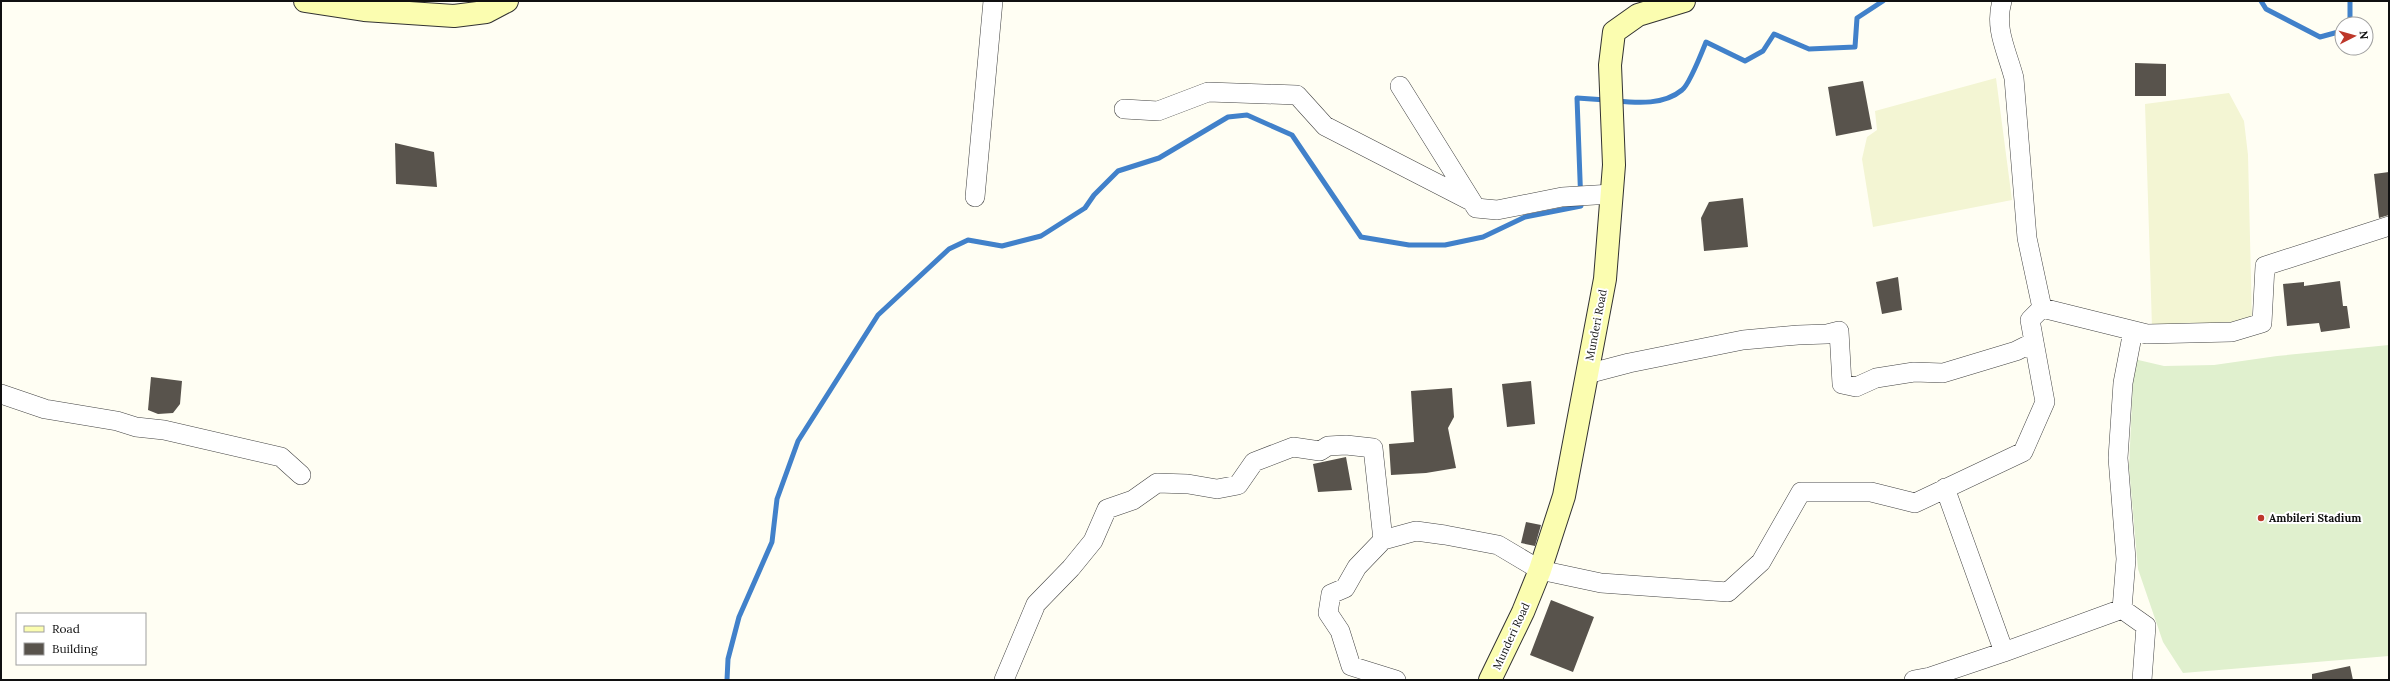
<svg xmlns="http://www.w3.org/2000/svg" width="2390" height="681" viewBox="0 0 2390 681" font-family="Lora,serif">
<style>
.farmland{fill:#f3f5d3}
.pitch{fill:#e0f0ce}
.lines{fill:none;stroke-linecap:round;stroke-linejoin:round}
.stream{stroke:#4181ca;stroke-width:5}
.building{fill:#58534c}
.minor-casing{stroke:#434343;stroke-width:20}
.secondary-casing{stroke:#323232;stroke-width:24}
.minor{stroke:#fff;stroke-width:19}
.secondary{stroke:#fbfdb0;stroke-width:22}
.poi-dot{fill:#bd372a;stroke:#fff;stroke-width:1.5}
.labels{text-anchor:middle;dominant-baseline:central;stroke-width:4;stroke-linejoin:round;paint-order:stroke}
.street-label{font-size:11px;fill:#101010;stroke:#fff}
.poi-label{font-size:11px;font-weight:bold;fill:#101010;stroke:#fff;text-anchor:start}
</style>
<rect width="100%" height="100%" fill="#fffef3"/>
<path class="farmland" d="M1996,78L2012,200L1873,227L1862,159L1867,137L1877,130L1875,111Z
M2229,93L2244,121L2248,155L2252,321L2152,327L2145,104Z"/>
<path class="pitch" d="M2389,345V656L2183,673L2163,642L2138,569L2129,467L2134,359L2164,366L2214,365L2277,356Z"/>
<g class="lines">
<path class="stream" d="M2261,1L2266,9L2320,37L2342,31
M2350,24V1
M1616,101C1638,103 1664,105 1682,90C1689,85 1702,52 1706,42L1745,61L1763,51L1774,34L1809,49L1855,47L1857,18L1883,1
M727,680L728,659L739,617L772,542L777,499L798,441L878,315L949,249L968,240L1002,246L1041,236L1085,208L1094,195L1118,171L1159,158L1228,117L1247,115L1292,135L1361,237L1409,245H1445L1483,237L1525,217L1581,206L1577,98L1606,100"/>
</g>
<path class="building" d="M2135,63L2166,64V96H2135Z
M1863,81L1872,129L1836,136L1828,87Z
M395,143L434,152L437,187L396,184Z
M2389,172V215L2379,218L2374,174Z
M1743,198L1748,247L1704,251L1701,218L1709,202Z
M1898,277L1902,310L1882,314L1876,282Z
M2340,281L2343,306H2347L2350,328L2321,332L2319,323L2287,326L2283,284L2304,282V286Z
M151,377L182,381L180,404L173,413L158,414L148,410Z
M1531,381L1535,424L1507,427L1502,384Z
M1452,388L1454,417L1448,428L1456,468L1426,473L1391,475L1389,444L1414,442L1411,391Z
M1346,457L1352,490L1318,492L1313,464Z
M1526,522L1541,525L1535,546L1521,543Z
M1551,600L1594,617L1573,672L1530,655Z
M2350,666L2353,680H2312V674Z"/>
<g class="lines">
<defs>
<path id="minor" d="M2002,1C1994,29 2007,51 2014,78L2027,238L2042,308
M1400,86L1476,208L1497,210L1562,197L1612,194
M1124,109L1158,111L1208,92L1297,95L1325,126L1471,201
M975,197L993,1
M1587,374L1629,363L1743,340L1798,335L1827,334L1839,331L1842,384L1856,387L1876,378L1914,372L1943,373L2016,351L2034,342
M1,394L45,409L117,421L136,427L164,430L281,457L301,475
M1383,540L1416,531L1445,535L1498,545L1540,570L1601,583L1728,592L1761,562L1801,492H1871L1915,503L2023,452L2045,402L2030,320L2042,308L2147,334L2232,332L2262,323L2265,266L2389,226
M2122,609L2126,559L2118,458L2123,383L2133,331
M2004,652L2122,609L2146,626L2142,680
M1004,680L1036,604L1071,568L1093,541L1107,509L1133,500L1157,483L1188,484L1217,489L1238,485L1254,462L1293,447L1320,451L1328,446L1346,445L1373,448L1383,540L1357,567L1345,588L1331,594L1328,613L1340,631L1351,666L1396,680
M1914,680L1930,677L2004,652L1945,488"/>
<path id="secondary" d="M305,1L364,10L454,16L486,12L507,1
M1490,680L1523,612L1540,570L1564,496L1605,279L1614,165L1610,65L1614,32L1638,15L1684,1"/>
</defs>
<use href="#minor" class="minor-casing"/>
<use href="#secondary" class="secondary-casing"/>
<use href="#minor" class="minor"/>
<use href="#secondary" class="secondary"/>
</g>
<circle class="poi-dot" cx="2261" cy="518" r="4"/>
<g class="labels">
<g class="street-label">
<text transform="translate(1596 325) rotate(-79)">Munderi Road</text>
<text transform="translate(1511 636) rotate(-65)">Munderi Road</text>
</g>
<g class="poi-label">
<text x="2269" y="518">Ambileri Stadium</text>
</g>
</g>
<rect width="2390" height="681" fill="none" stroke="#101010" stroke-width="4"/>
<rect x="16" y="613" width="130" height="52" fill="#ffffff" stroke="#9f9f9f"/>
<rect x="24" y="626" width="20" height="6" fill="#fbfdb0" stroke="#9f9f9f"/>
<text x="52" y="633" font-size="12" fill="#101010">Road</text>
<rect x="24" y="643" width="20" height="12" fill="#58534c" stroke="#9f9f9f"/>
<text x="52" y="653" font-size="12" fill="#101010">Building</text>
<g transform="translate(2354 36) rotate(84)"><circle r="19" fill="#ffffff" stroke="#9f9f9f"/>
<path d="M0-3L7 15L0 10L-7 15Z" fill="#bd372a"/>
<text y="-6" font-size="11" font-weight="bold" text-anchor="middle" fill="#101010">N</text>
</g>
</svg>
